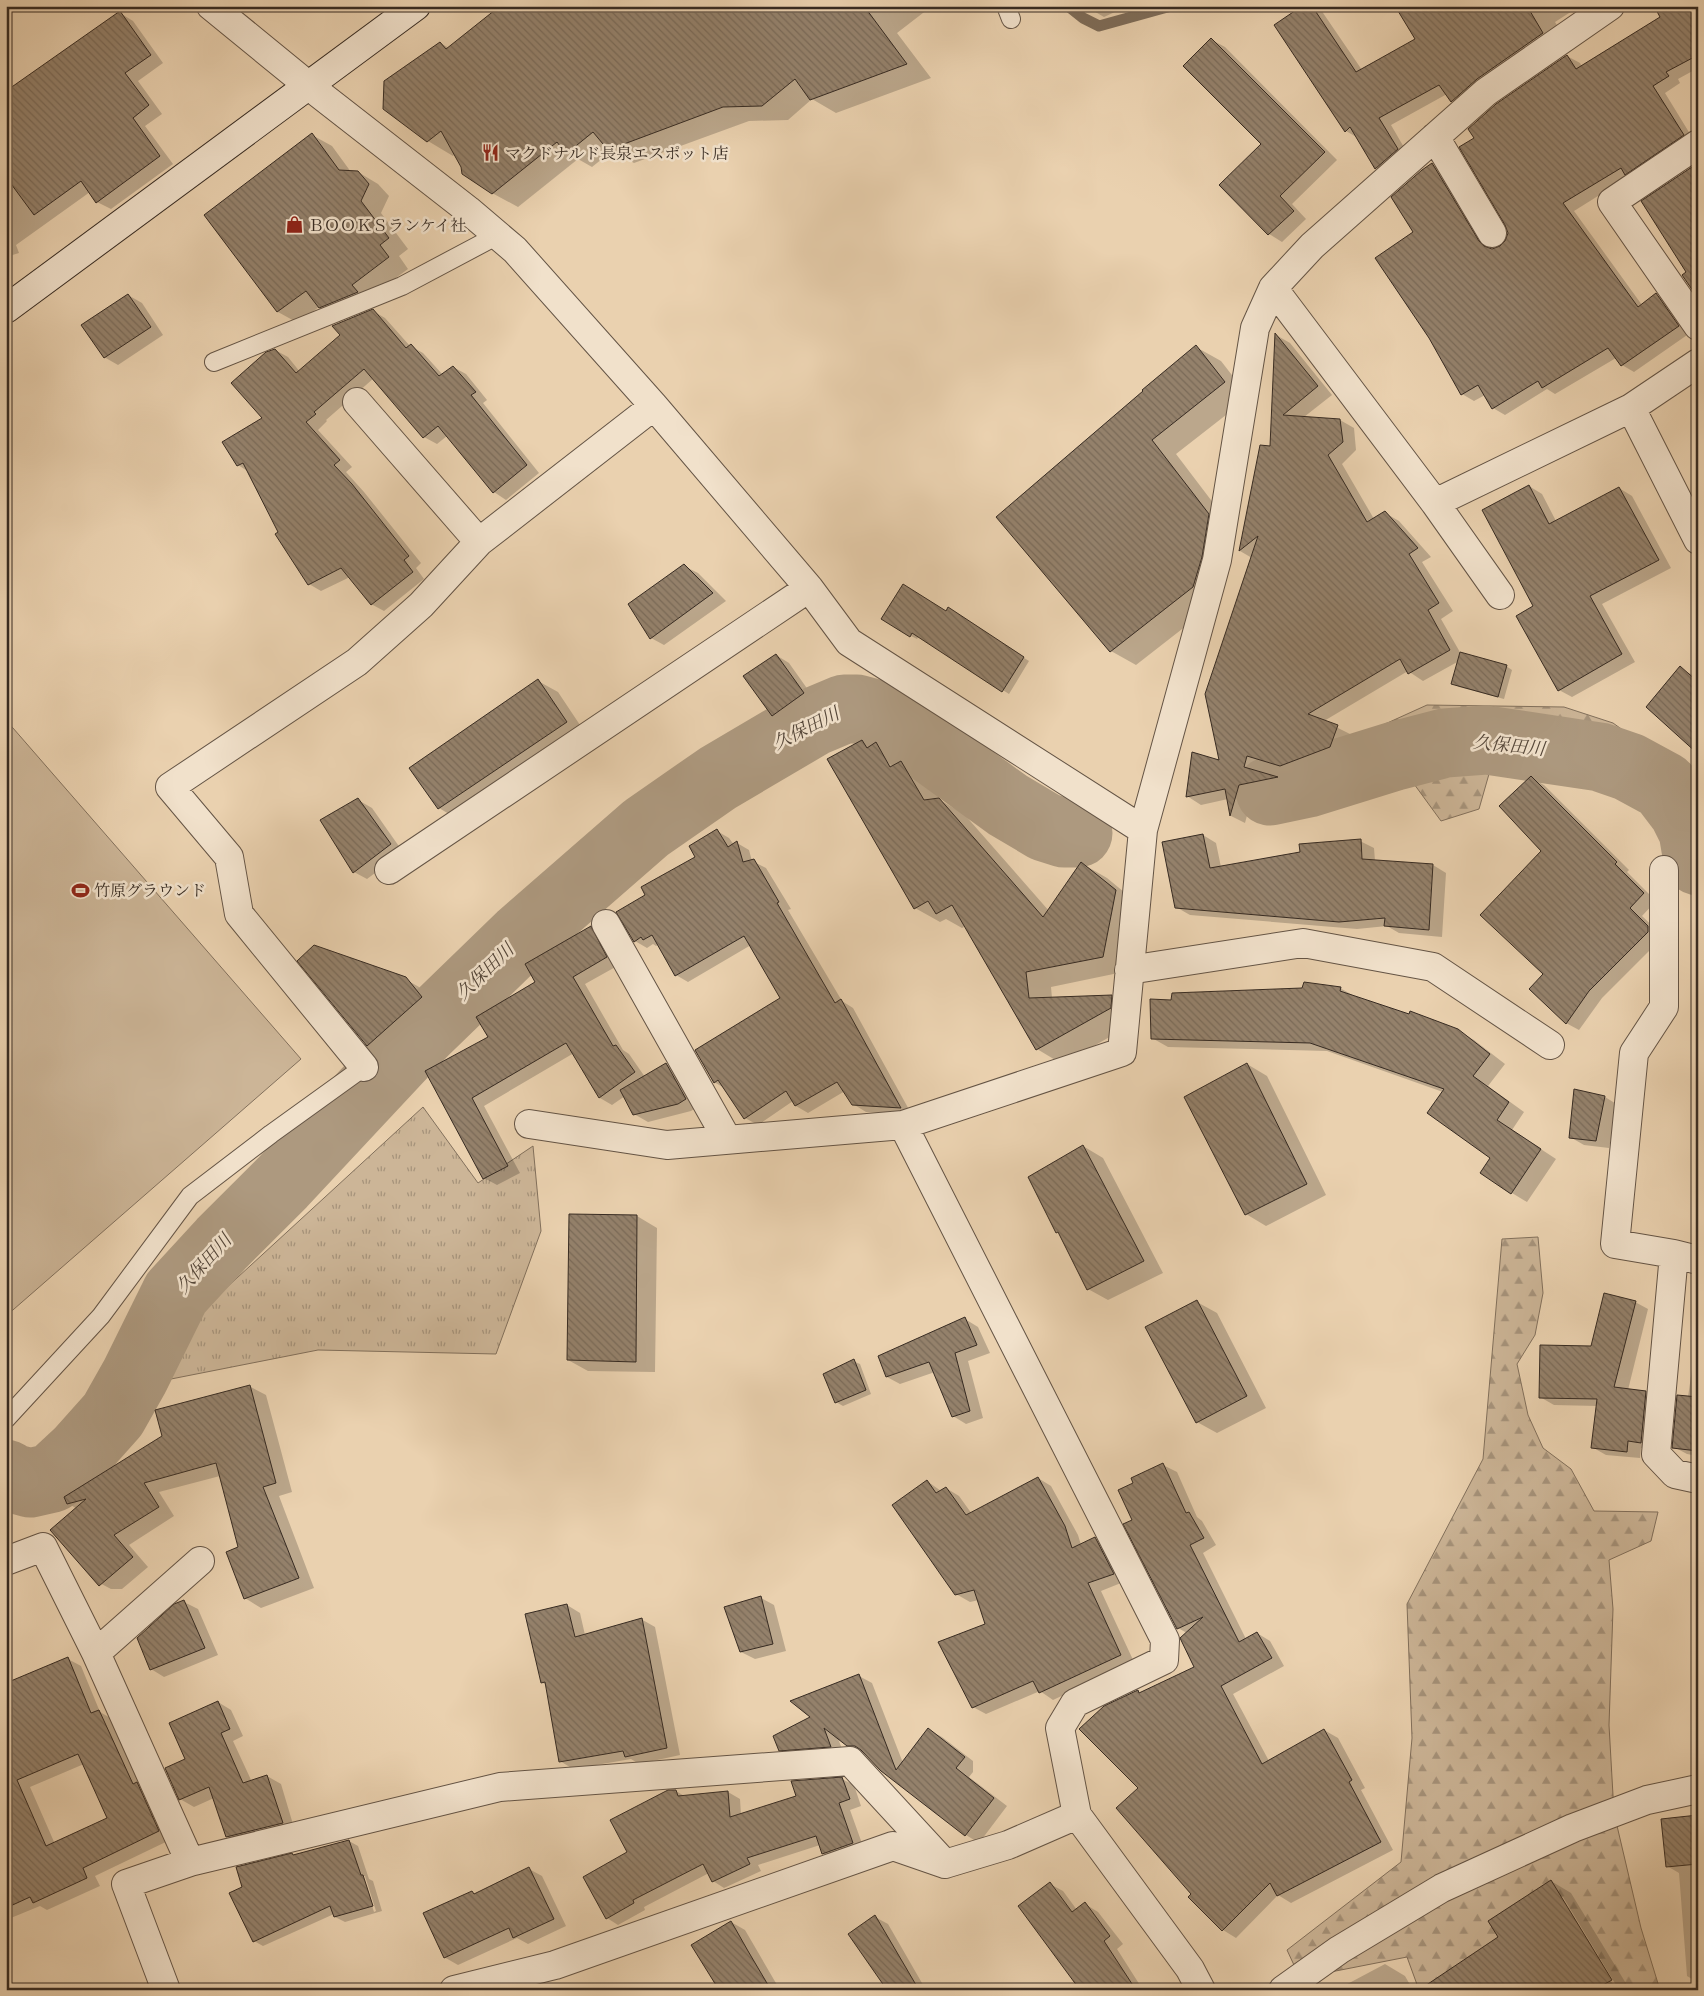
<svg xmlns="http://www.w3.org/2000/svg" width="1704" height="1996" viewBox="0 0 1704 1996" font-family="'IM FELL French Canon','Noto Serif JP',serif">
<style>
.forest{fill:url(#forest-firs);stroke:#82705c}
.park{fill:url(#park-tufts);stroke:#82705c}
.pitch{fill:#ccb597;stroke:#82705c}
.shadow{fill:#0003;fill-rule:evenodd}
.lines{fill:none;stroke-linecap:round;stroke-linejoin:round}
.stream{stroke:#7e6d5a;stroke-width:11}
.river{stroke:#ad997f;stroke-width:69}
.building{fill:url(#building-back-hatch);stroke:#372b22;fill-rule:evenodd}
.lane-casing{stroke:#645445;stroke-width:20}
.street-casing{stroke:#645445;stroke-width:30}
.secondary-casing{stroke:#372b22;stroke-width:30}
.lane{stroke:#f1e1cb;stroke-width:18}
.street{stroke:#f1e1cb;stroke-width:28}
.secondary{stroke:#f1e1cb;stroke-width:28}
.labels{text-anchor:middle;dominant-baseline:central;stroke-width:5;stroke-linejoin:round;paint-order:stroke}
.poi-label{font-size:16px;fill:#372b22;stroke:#f1e1cb;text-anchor:start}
.water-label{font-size:18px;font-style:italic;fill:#544639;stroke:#f1e1cb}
</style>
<defs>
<pattern id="forest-firs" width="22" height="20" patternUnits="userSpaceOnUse" patternTransform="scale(1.25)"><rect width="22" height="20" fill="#ccb597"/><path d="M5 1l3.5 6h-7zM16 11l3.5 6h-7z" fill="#a6937b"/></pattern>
<pattern id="park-tufts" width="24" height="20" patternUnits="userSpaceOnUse" patternTransform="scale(1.25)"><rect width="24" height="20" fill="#ccb597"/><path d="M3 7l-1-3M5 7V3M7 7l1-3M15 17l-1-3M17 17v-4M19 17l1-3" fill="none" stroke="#a6937b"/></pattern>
<pattern id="building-back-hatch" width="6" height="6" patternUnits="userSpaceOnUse" patternTransform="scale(1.25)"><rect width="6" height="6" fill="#94816b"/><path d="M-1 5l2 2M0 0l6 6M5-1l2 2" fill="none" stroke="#7a6a58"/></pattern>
</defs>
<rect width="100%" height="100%" fill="#ead1af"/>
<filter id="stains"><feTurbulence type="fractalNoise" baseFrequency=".004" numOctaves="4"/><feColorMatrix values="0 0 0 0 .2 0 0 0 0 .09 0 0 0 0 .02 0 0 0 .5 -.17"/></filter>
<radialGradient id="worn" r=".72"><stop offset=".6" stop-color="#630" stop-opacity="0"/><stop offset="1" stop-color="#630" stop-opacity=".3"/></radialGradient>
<path class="forest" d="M1427,705L1564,707L1613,723L1698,784V825L1664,786L1629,767L1486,740L1489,774L1479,809L1441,821L1374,729Z
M1538,1237L1543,1293L1535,1335L1517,1364L1528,1415L1543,1448L1571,1469L1594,1511L1658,1512L1651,1541L1609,1560L1613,1609L1609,1725L1614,1813L1641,1928L1660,1990H1419L1407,1957L1300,1978L1287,1950L1401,1862L1412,1738L1407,1604L1483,1459L1502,1239Z"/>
<path class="park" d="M423,1107L478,1183L533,1146L541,1231L496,1354L318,1350L166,1380L176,1334Z"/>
<path class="pitch" d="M6,720L301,1059L6,1316Z"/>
<path class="shadow" d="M502,6H932L897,33L931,78L836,113L812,99L788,120L749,121L634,163L612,151L592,167L578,159L518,207L492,193L462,167L455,154L453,156L428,141L440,43L449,48Z
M1091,6H1128L1104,17L1092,10Z
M1304,6H1314L1321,10L1362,70L1417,40L1397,6H1580L1555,22L1563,35L1464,108L1452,101L1447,94L1391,125L1409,156L1388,175L1376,168L1358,138L1346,131L1276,26Z
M1698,6V68L1678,79L1680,83L1665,93L1695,142L1630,176L1574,211L1642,305L1656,295L1668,302L1690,333L1634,372L1622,365L1616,358L1555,394L1547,389L1505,415L1493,408L1485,395L1474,401L1462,394L1415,232L1432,165L1445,172L1491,250L1501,247L1506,242L1509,233L1475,138L1567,56L1580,63L1582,67L1662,17Z
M120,13L133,21L163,63L138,81L162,114L145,126L173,164L111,209L97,202L90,192L16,245L19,253L6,257V93Z
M1212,40L1225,47L1337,160L1292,204L1306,219L1282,242L1269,234L1221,185L1262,144Z
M312,135L332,146L351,172H358L378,184L389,196L381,213L408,249L399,256L408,269L340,319L319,307L298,323L278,312L205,216Z
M128,295L142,303L163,335L118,365L104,357Z
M373,311L385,318L410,346L423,353L443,375L453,367L466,374L487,400L483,403L539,473L506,500L494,492L447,436L437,444L424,437L374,378L326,420L327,421L318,430L352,467L346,472L364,492L421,563L416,568L424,579L384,611L371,604L350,577L321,591L309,584L280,533L249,472L238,465L264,418L275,350L288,357L300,372Z
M1276,335L1290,343L1332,395L1304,417L1340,420L1354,428L1356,450L1342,464L1374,519L1385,513L1399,521L1431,557L1422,562L1453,611L1441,619L1461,654L1506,666L1512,670L1504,699L1459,687L1452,683L1459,661L1423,681L1408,671L1324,721L1352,735L1344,755L1295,774L1261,763L1259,772L1278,778L1290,785L1253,793L1245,823L1231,816L1228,799L1201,805L1187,796L1220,762L1252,558L1240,551L1261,446L1271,447Z
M1196,347L1221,361L1249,397L1176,454L1233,529L1218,601L1136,665L1111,651L998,517Z
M1529,486L1542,494L1556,521L1619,488L1632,496L1671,568L1602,604L1635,662L1572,697L1559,690L1535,607Z
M684,566L698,573L726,601L664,645L651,638Z
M904,586L946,612L981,631L1029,661L1009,694L919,636L917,639L911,636Z
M776,655L789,663L816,701L786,723L772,716Z
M1680,668L1698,678V752Z
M538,681L558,692L586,734L459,820L439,808L410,768Z
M862,741L872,747L876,744L902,758L906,765L927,777L940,800L964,814L1049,911L1081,863L1107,878L1141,906L1128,971L1051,987L1052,998L1111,996L1137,1011L1136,1022L1062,1064L1037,1049L966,926L962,928L946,919L940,922L915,908Z
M1531,778L1544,785L1629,870L1627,872L1656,901L1642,916L1661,934V939L1602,998L1579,1030L1566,1023L1545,974L1543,851Z
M358,800L372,808L403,852L367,879L354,872Z
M717,831L729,838L734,845L737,843L749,850L752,861L766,868L791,909L788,910L842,1001L853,1008L912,1115L866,1112L853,1104L845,1091L808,1113L796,1106L793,1101L758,1125L745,1118L726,1089L714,1082L782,998L751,945L688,982L676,975L659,944L656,946L653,944L647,948L635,941L647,895L697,857Z
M1203,835L1216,843L1221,867L1360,841L1374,848L1375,861L1433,865L1446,873L1442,937L1399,933L1387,926L1357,929L1190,915L1176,907Z
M591,928L603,935L619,965L585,984L623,1050L629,1054L645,1077L666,1064L680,1072L699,1106L691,1111L648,1122L634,1114L625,1096L612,1105L600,1098L574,1053L484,1106L520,1173L497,1185L484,1178L427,1071L490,1037L537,982Z
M405,979L419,987L434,1005L381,1052L368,1045Z
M1340,988L1356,997L1457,1030L1474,1040L1505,1064L1488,1086L1524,1112L1512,1130L1556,1159L1527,1202L1512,1193L1492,1157L1443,1092L1327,1051L1168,1047L1152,1038L1173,1001Z
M1247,1064L1267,1076L1326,1195L1266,1226L1246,1214Z
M1605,1097L1618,1105L1609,1148L1584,1145L1570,1137Z
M1083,1146L1103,1158L1163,1273L1108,1300L1088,1289L1061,1234L1057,1232Z
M637,1216L657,1228L655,1372L588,1371L568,1360Z
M1197,1302L1217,1313L1266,1408L1217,1433L1197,1422Z
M1635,1302L1648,1309L1628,1390L1646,1392L1659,1400L1654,1450L1641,1448L1640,1458L1606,1455L1592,1447L1597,1406L1554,1405L1540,1397Z
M965,1319L978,1327L990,1353L968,1361L983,1418L966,1424L953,1416L935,1372L900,1384L887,1377L879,1357Z
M1698,1327V1456L1687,1454L1674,1447L1688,1397Z
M853,1361L860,1364L871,1394L843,1406L836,1402L824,1375Z
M249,1386L266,1395L292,1492L279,1496L314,1588L261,1608L245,1598L239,1548L220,1476L159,1492L174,1516L129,1545L148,1567L122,1589H111L94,1580L77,1509L68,1503Z
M1163,1465L1177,1472L1197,1517L1202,1521L1216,1545L1203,1553L1246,1639L1257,1633L1270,1641L1284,1666L1233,1694L1269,1761L1324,1730L1338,1738L1365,1788L1361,1790L1393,1850L1291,1903L1278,1895L1236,1938L1223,1930L1190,1897L1193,1894L1140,1788L1138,1692L1141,1694L1196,1668L1187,1633L1178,1628L1134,1521L1135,1484Z
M1038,1478L1051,1486L1078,1535L1081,1545L1095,1539L1108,1546L1126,1581L1101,1591L1134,1662L1053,1700L1040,1691L986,1714L973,1707L986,1624L979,1600L970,1602L956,1594L927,1481L941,1491L946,1488L959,1496L972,1514Z
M761,1598L774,1605L786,1651L755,1659L741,1652Z
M184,1602L198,1609L218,1655L164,1677L151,1669Z
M567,1605L580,1613L585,1635L641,1619L655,1627L680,1755L639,1764L631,1759L573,1769L560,1761L547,1686L542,1682Z
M68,1659L81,1666L100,1712L112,1719L172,1839L95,1876L100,1886L47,1910L40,1906L6,1920V1684ZM84,1764L109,1819L55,1844L30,1787Z
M859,1676L872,1683L903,1763L929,1730L942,1737L973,1761V1772L969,1777L1007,1806L979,1843L966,1835L865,1753L848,1744L837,1736L844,1754L793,1757L780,1750L812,1717Z
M218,1702L231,1710L243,1736L233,1741L252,1782L267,1776L281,1784L295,1831L240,1844L227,1836L214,1798L194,1807L180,1799Z
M842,1779L854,1785L861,1806L850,1810L864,1849L835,1860L823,1853L820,1845L758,1865L761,1871L724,1888L713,1881L709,1873L644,1907L645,1910L618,1925L607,1918L629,1853L676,1791L686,1797L728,1792L740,1799L741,1815L798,1797Z
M1698,1816V1990H1693L1692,1979L1687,1976L1679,1873L1667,1866Z
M349,1841L358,1846L369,1879L373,1881L382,1911L345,1922L335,1917L334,1914L263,1946L254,1941ZM363,1876H365L376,1911L374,1912Z
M529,1869L542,1876L566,1926L528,1944L517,1938L458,1965L444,1957L472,1892L476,1894Z
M1551,1881L1571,1893L1630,1990H1427L1500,1938ZM1560,1897H1563L1616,1985L1614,1986Z
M1050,1884L1063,1891L1077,1910L1085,1904L1098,1912L1123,1944L1117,1949L1143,1990H1068L1077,1984Z
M875,1917L888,1924L926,1990H882L887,1987Z
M731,1922L745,1930L780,1990H721Z
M1385,1964L1405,1976L1413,1990H1336Z"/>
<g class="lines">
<path class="stream" d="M1068,6L1083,18L1099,26L1171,6"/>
<path class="river" d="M1270,791L1308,783L1395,756L1445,743L1486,740L1600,757L1629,767L1664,786L1683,811L1693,831L1698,861
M6,1474L12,1478L30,1483L52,1478L80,1452L113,1415L135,1376L176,1293L222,1243L282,1183L424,1031L521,937L646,828L718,778L813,722L844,709H857L872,713L921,742L1008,805L1045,827L1064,833H1078"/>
</g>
<path class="building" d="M500,6H864L907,64L810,100L795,79L762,106L723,107L608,150L593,132L566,154L557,142L492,194L462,174L461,167L441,131L427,142L383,109L384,81L440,42L446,49Z
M1302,6H1312L1356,72L1415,39L1395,6H1527L1543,33L1477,79L1451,102L1439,85L1379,118L1398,149L1375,169L1350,127L1345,132L1274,25Z
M1654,6H1698V55L1666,72L1669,76L1653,86L1684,135L1625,175L1621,168L1563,203L1638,307L1656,293L1679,326L1621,366L1608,348L1542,388L1538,381L1492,409L1478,385L1461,395L1429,338L1375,258L1413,232L1391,197L1422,170L1432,163L1479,241L1484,246L1492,249L1500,246L1505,241L1508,233L1505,225L1459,147L1474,138L1468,129L1496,104L1567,55L1576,69L1660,17Z
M120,11L151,55L125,73L149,105L133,118L160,156L96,203L81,181L34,215L6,177V91Z
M1211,38L1325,152L1280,196L1294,211L1268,235L1219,185L1261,144L1183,66Z
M312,133L339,170L358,171L369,184L361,201L389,238L380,245L389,257L352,285L358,292L319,308L306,291L277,312L204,215Z
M1698,163V298L1682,275L1686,272L1641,201Z
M128,294L151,327L104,358L81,325Z
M373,309L406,348L411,344L439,376L453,366L476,392L471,395L527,465L493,493L438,426L423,438L364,369L314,412L316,414L306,422L340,460L334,465L352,484L409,556L404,560L413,572L371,605L341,568L308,585L275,534L278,532L243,463L237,466L222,442L262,418L231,383L266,352L275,349L296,373L340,335L332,326Z
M1275,333L1318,386L1283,415L1340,419L1343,442L1328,455L1367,522L1385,511L1418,548L1409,554L1439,603L1428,610L1450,650L1408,674L1400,659L1308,714L1338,725L1330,747L1280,766L1247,756L1244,767L1278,777L1239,785L1230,816L1225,789L1186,797L1192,752L1219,760L1205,694L1258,536L1239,551L1260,445L1270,446Z
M1196,345L1225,382L1152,440L1209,514L1202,557L1193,587L1110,652L996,517L1143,391L1142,390Z
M1529,485L1549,524L1619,487L1659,560L1590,596L1622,654L1558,691L1516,616L1533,606L1482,510Z
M684,564L713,593L650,639L628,604Z
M903,584L946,611L948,607L1024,657L1002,692L912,633L910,637L881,619Z
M1460,652L1507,665L1498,697L1451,684Z
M776,654L804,693L772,716L743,676Z
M1680,666L1698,682V754L1646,707Z
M538,679L567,722L438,809L409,768Z
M862,740L867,748L876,742L890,767L901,761L924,800L939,798L1043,917L1081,862L1116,890L1103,957L1026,972L1029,998L1112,995L1111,1008L1036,1050L952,905L936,914L928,901L914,909L827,759Z
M1531,776L1617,862L1615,864L1644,893L1630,908L1648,926V932L1589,991L1566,1024L1529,989L1543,974L1480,915L1541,851L1499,806Z
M358,798L391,844L353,873L320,820Z
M717,829L728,847L737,841L743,862L754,859L779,902L777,903L835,1003L841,999L901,1108L852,1105L837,1082L795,1106L786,1091L744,1119L718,1080L714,1083L695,1050L780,998L744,936L675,976L652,935L643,940L641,937L634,942L616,912L645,895L641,887L695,857L689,846Z
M1203,834L1210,868L1300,852L1299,844L1361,839L1362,859L1433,864L1429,930L1384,926L1385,918L1339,922L1175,908L1162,842Z
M591,926L607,957L573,977L613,1046L616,1045L635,1072L599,1098L566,1043L472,1098L508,1166L483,1179L425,1071L488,1037L476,1017L535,982L525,964Z
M314,945L406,977L422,997L367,1046L297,961Z
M1304,982L1341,987L1340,991L1409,1014L1410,1011L1458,1029L1490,1054L1473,1076L1509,1102L1497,1120L1541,1149L1511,1194L1480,1173L1490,1158L1427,1113L1444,1089L1310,1043L1151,1039L1150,999L1171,1000L1172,993L1302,988Z
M666,1063L686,1099L678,1104L633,1115L620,1090Z
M1247,1063L1307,1184L1245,1215L1184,1097Z
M1574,1089L1605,1096L1596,1141L1569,1138Z
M1083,1145L1144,1261L1087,1290L1058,1232L1056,1233L1028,1177Z
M569,1214L637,1215L636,1362L567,1360Z
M1604,1293L1636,1301L1614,1387L1646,1391L1641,1443L1628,1441L1627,1452L1591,1448L1597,1399L1539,1398L1540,1345L1591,1346Z
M1197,1300L1247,1396L1196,1423L1145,1327Z
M965,1317L977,1345L955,1353L970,1411L952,1417L929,1362L886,1377L878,1356Z
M854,1359L866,1390L835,1403L823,1374Z
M250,1385L276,1483L263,1487L299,1578L244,1599L226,1552L238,1547L216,1463L144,1483L159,1507L114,1535L133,1557L99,1586L50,1530L86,1499L67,1504L64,1497L162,1436L155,1410Z
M1677,1395L1698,1397V1451L1672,1448Z
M1163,1463L1186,1513L1189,1512L1204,1538L1190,1545L1239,1642L1257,1632L1272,1658L1221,1686L1262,1764L1324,1729L1352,1780L1349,1782L1381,1842L1277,1896L1270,1883L1222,1931L1188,1897L1191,1894L1116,1808L1138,1788L1079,1729L1104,1706L1138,1690L1139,1693L1194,1667L1180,1638L1203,1617L1177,1629L1123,1524L1132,1520L1118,1490L1133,1483L1131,1478Z
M1038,1477L1065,1526L1072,1548L1095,1537L1114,1574L1088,1583L1121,1655L1039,1693L1033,1681L972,1708L938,1642L985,1624L974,1590L955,1595L892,1505L927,1480L936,1493L946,1487L966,1515Z
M761,1596L773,1644L740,1652L724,1607Z
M184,1600L205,1648L150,1670L137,1638L174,1604Z
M567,1604L575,1637L642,1618L667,1748L625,1757L623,1751L559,1762L545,1682L541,1683L525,1614Z
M68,1657L91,1713L99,1710L133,1784L137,1782L159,1831L83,1868L87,1878L33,1903L30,1897L6,1908V1683ZM78,1754L107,1818L46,1846L17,1780Z
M859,1674L896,1770L928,1728L965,1757L956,1768L994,1798L965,1836L881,1771L861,1750L855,1746H847L824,1728L831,1747L779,1751L773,1736L810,1717L790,1701Z
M218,1701L230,1729L221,1733L243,1783L267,1775L283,1823L226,1837L209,1787L179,1800L165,1768L185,1759L169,1723Z
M842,1777L850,1799L839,1803L853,1843L822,1854L816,1836L747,1858L750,1864L712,1882L703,1864L633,1900L634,1903L606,1919L583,1877L627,1852L610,1820L668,1790H676L678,1796L728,1791L730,1817L796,1796L791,1781Z
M1698,1815V1864L1666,1867L1661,1819Z
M349,1840L361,1875H363L373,1906L334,1917L330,1906L253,1942L229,1893L242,1887L236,1867L292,1853L293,1855Z
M529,1867L554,1919L513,1938L509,1928L444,1958L423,1913L472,1891L474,1894Z
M1551,1880L1612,1980L1594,1990H1419L1498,1937L1488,1921Z
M1050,1882L1072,1912L1085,1902L1110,1936L1104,1941L1136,1990H1080L1018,1906Z
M875,1915L919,1990H887L848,1934Z
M731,1921L748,1951L771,1990H719L691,1945Z"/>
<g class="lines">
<defs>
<path id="lane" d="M1006,6L1011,19
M214,362L402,286L498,235
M6,1419L101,1316L190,1196L271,1134L364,1067"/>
<path id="street" d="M211,6L309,86L468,210L515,250L654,406L809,588L849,642L1143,830
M1435,137L1492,233
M1698,144L1612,202L1698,326
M1273,288L1435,503L1500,595
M357,402L479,542
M1631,408L1698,540
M1435,503L1631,408L1698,363
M389,870L809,588
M1664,870V1007L1634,1053L1615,1244L1674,1254
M606,924L727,1139
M1129,970L1303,943L1433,967L1550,1045
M364,1067L239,914L229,857L170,787L357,662L421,605L479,542L654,406
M529,1124L667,1145L903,1125
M1698,1260L1674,1254L1656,1454L1675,1474L1698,1479
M6,1561L43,1547L96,1653L190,1862L126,1884L166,1990
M96,1653L200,1561
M190,1862L500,1787L850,1761L945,1864
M454,1990L555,1965L893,1846L945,1864L1008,1845L1077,1815
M1201,1990L1190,1969L1077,1815L1060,1728L1075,1703L1164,1660L1165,1640L903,1125L1122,1052L1143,830L1217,560L1255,328L1273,288L1312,246L1486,92L1610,6
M1283,1990L1339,1950L1442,1888L1573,1828L1647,1800L1698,1789"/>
<path id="secondary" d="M6,309L416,6"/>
</defs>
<use href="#lane" class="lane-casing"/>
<use href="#street" class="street-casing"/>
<use href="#secondary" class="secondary-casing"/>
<use href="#lane" class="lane"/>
<use href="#street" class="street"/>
<use href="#secondary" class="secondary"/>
</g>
<defs>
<symbol id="restaurant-bare" viewBox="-9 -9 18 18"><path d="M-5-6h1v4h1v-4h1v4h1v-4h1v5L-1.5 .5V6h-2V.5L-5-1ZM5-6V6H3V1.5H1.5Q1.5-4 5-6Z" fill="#8f2418" stroke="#f1e1cb" stroke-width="2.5" paint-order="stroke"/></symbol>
<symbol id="shop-bare" viewBox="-9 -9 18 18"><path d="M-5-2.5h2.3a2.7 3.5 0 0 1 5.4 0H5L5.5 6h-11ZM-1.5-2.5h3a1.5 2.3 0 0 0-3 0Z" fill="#8f2418" stroke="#f1e1cb" stroke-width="2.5" paint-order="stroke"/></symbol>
<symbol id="stadium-bare" viewBox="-9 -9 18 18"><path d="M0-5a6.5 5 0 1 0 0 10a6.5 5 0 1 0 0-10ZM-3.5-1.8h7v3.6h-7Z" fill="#8f2418" stroke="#f1e1cb" stroke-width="2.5" paint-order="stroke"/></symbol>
</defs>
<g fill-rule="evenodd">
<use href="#restaurant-bare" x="478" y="140" width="25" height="25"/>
<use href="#shop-bare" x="282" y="212" width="25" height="25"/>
<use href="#stadium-bare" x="68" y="878" width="25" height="25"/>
</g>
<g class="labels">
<g class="poi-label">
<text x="505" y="153">マクドナルド長泉エスポット店</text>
<text x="308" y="225">ＢＯＯＫＳランケイ社</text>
<text x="94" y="890">竹原グラウンド</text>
</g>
<g class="water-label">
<text transform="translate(806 729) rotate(-27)">久保田川</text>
<text transform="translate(1509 746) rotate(6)">久保田川</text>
<text transform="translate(485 972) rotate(-44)">久保田川</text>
<text transform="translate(204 1264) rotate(-48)">久保田川</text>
</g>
</g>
<rect width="1704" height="1996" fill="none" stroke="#ead1af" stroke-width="25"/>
<rect x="8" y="8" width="1689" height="1981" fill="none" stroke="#372b22" stroke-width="2.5"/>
<rect x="12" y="12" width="1679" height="1971" fill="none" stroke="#372b22"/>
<rect width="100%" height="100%" filter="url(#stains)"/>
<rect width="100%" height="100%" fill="url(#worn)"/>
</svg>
